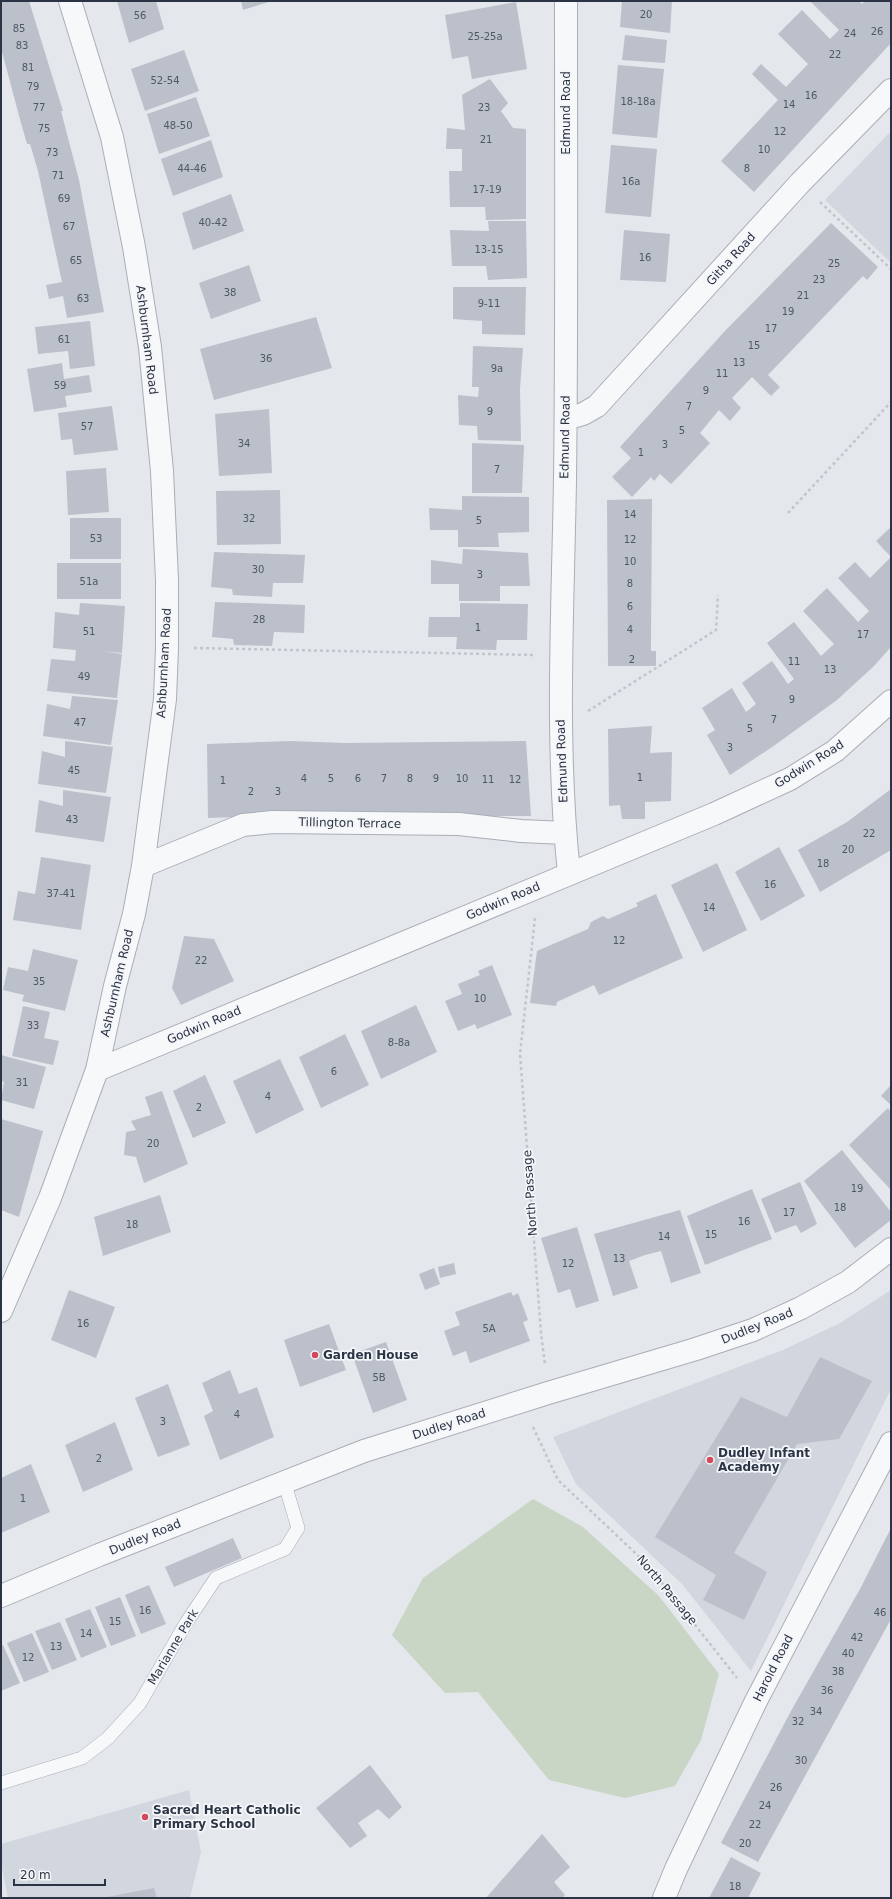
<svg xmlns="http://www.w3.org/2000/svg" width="892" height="1899" viewBox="0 0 892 1899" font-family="'DejaVu Sans',sans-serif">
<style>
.built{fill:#d2d6de}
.green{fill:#c9d6c5}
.building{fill:#bbc0ca}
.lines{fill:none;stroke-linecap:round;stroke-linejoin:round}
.service-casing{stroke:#a9aeb7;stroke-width:14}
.minor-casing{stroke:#a9aeb7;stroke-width:24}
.path{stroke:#c2c5cb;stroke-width:2.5;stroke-dasharray:3 3;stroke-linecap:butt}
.service{stroke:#f7f8fa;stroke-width:13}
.minor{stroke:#f7f8fa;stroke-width:22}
.poi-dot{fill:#d1495b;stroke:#f4f6f9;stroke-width:1.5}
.labels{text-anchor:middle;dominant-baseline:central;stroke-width:3.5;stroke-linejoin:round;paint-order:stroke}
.number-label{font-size:10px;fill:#4f5766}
.street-label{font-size:12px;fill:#2b3445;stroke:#f4f6f9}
.poi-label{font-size:12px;font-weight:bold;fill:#2b3445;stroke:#f4f6f9;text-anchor:start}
</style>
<rect width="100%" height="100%" fill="#e4e7ec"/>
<path class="built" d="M891,131V263L825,200Z
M891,1290V1389L751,1671L682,1584L576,1484L553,1437L783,1350L840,1323Z
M189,1790L201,1852L190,1898H8L1,1863V1844Z"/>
<path class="green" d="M533,1499L583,1527L659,1596L719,1674L701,1740L675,1786L625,1798L549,1780L478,1692L445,1693L392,1635L423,1578Z"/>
<path class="building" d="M1,1H29L63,111H61L79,180L104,312L67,318L63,296L49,299L46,285L62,282L38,171L30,144H27L21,123L1,48Z
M117,1H156L164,29L129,43Z
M241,1H272L243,10Z
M622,1H672L670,33L620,27Z
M810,1H859L862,4L865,1H891V43L754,192L721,161L778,100L752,74L761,64L786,87L808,64L778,34L802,10L830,39L839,30Z
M516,2L527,69L472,79L468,56L452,59L445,15Z
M625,35L667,40L665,63L622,60Z
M184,50L199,91L145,111L131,69Z
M618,65L664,69L657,138L612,134Z
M490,79L508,103L501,111L513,128L526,129V219L486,220L485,207H450L449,171H462V149H446L447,128L465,130L462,95Z
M196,97L210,136L159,154L147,114Z
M211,140L223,177L173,196L161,159Z
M611,145L657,149L651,217L605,213Z
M231,194L244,231L193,250L182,213Z
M488,221H526L527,278L488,280L486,266H452L450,230L489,231Z
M831,223L878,267L867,280L863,276L768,375L780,387L771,396L752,377L732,398L741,408L730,421L719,410L700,433L710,443L680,475L671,484L660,474L654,481L651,477L632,497L612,477L631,458L620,447L724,332Z
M624,230L670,234L666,282L620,280Z
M249,265L261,301L211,319L199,283Z
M453,287H526L525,335L482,334V321L453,319Z
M316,317L332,368L214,400L200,349Z
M90,321L95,366L70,369L68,351L38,354L35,327Z
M473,346L523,348L520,389L521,441L478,440L477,426L459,425L458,395L478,397L479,387H472Z
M62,363L64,379L89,375L92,392L65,396L67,407L34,412L27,369Z
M112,406L118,450L74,455L72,439L61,440L58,413Z
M269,409L272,473L219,476L215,414Z
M472,443L524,445L522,493H472Z
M106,468L109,512L68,515L66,471Z
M280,490L281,544L217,545L216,491Z
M462,496L529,497V532L498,533L499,547H458V530H430L429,508L462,510Z
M652,499L651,641V651H656V666H608L607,500Z
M70,518H121V559H70Z
M891,527V647L874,666L837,700L775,745L730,775L707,735L715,730L702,708L732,688L746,712L756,704L742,683L772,661L788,684L794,679L767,643L794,622L821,656L834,644L803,611L827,588L858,622L869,611L838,578L855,562L870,578L891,557L876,541Z
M463,549L528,553L530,586H500V601H459V584H431V560L462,564Z
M214,552L305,555L303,583H273L272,597L233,595L232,589L211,587Z
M57,563H121V599H57Z
M215,602L305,605L304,633L274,632L272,646L234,645L233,639L212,637Z
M80,603L125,606L122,653L101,651L122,654L117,698L47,691L51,659L75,661L76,650L53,648L55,612L79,615Z
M460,603L528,604L527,640H497L496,650L456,649L457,637H428L429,617H460Z
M72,696L118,700L111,745L43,736L47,704L70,709Z
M652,726L650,753L672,752L671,801L645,802V819H622L620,805L609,806L608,729Z
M65,741L113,747L106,793L38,784L42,751L65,757Z
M290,741L344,743L526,741L531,816L237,817L208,818L207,744Z
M891,789V850L820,892L798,850L847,822Z
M63,790L111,797L104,842L35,832L39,800L63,806Z
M779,847L805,896L761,921L735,872Z
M41,857L91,865L81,930L13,920L18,891L35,894Z
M717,863L747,930L703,952L671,885Z
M656,894L683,958L599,995L594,985L557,1002L556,1006L530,1003L537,951L588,929L591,922L603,916L608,919L638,906L636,903Z
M184,936L214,939L234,981L181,1005L172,988Z
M33,949L78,960L65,1011L22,1001L24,995L3,990L8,967L28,971Z
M492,965L512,1015L477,1029L475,1024L458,1031L445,1001L462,994L458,984L480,975L478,971Z
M416,1005L437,1052L381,1079L361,1031Z
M23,1006L50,1012L44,1038L59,1041L53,1065L12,1056Z
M345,1034L369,1085L321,1108L299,1057Z
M1,1055L46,1067L34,1109L1,1100L4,1082L1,1081Z
M280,1059L304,1110L256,1134L233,1081Z
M205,1075L226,1123L193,1138L173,1091Z
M891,1085V1105L881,1096Z
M162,1091L188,1164L144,1183L136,1157L124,1155L126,1132L136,1130L131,1121L151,1115L145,1097Z
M888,1108L891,1112V1190L849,1145Z
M1,1119L43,1131L19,1217L1,1210Z
M842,1150L891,1212V1220L855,1248L804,1181Z
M800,1182L817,1224L801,1233L796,1225L775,1233L761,1199Z
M752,1189L772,1239L705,1265L687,1216Z
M160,1195L171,1232L103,1256L94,1217Z
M680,1210L701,1273L671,1283L661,1251L645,1255L629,1261L638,1288L613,1296L594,1234Z
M577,1227L599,1301L576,1308L570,1289L558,1293L541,1238Z
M454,1263L456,1274L440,1278L438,1267Z
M434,1268L440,1284L425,1290L419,1274Z
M69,1290L115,1307L96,1358L51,1340Z
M511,1292L513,1296L518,1293L528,1320L523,1322L530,1341L470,1363L466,1351L453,1356L444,1331L460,1325L455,1312Z
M329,1324L346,1370L300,1387L284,1340Z
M386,1342L407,1400L373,1413L352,1354Z
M820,1357L872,1381L839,1439L797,1444L734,1553L767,1572L744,1620L703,1600L716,1575L655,1537L741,1397L787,1417Z
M230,1370L239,1394L257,1387L274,1437L220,1460L204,1416L213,1411L202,1383Z
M168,1384L190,1445L158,1457L135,1398Z
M115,1422L133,1470L83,1492L65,1445Z
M31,1464L50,1512L1,1533V1478Z
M891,1528V1619L758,1862L721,1843L791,1711L860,1589Z
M233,1538L242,1558L174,1587L165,1567Z
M149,1585L166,1624L141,1634L125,1595Z
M120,1597L136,1636L111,1646L95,1607Z
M90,1609L107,1647L81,1658L65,1619Z
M60,1622L77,1660L52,1670L35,1631Z
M32,1633L49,1672L24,1682L7,1643Z
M3,1645L20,1683L1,1691V1646Z
M370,1765L402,1807L389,1819L378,1809L358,1823L367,1836L350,1848L316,1808Z
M542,1834L570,1867L554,1882L565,1895L562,1898H486Z
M731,1857L761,1873L748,1898H709Z
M154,1888L157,1898H107V1897Z"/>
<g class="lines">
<defs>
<path id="service" d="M1,1783L82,1758L108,1738L140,1703L186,1623L216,1578L285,1549L298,1528L284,1481"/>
<path id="minor" d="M566,1C566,160 567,319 565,479C563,610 555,742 569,873
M566,419L583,414L597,406L800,183L891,90
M143,866L243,825L273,822L459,824L521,831L565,833
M97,1070L714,814L790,779L835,751L891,701
M1,1311L50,1198L97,1070L115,986L134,914L143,866L165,699L167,648V580L162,471L150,347L134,247L112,137L70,1
M1,1596L99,1555L364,1451L548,1393L696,1349L753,1330L801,1308L848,1282L891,1249
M664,1898L676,1869L756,1701L891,1443"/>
</defs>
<use href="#service" class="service-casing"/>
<use href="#minor" class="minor-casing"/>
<path class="path" d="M820,202L891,269
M788,513L891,402
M194,648L535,655
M588,711L716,630L718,595
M535,918L520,1054L541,1333L545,1365
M533,1427L558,1480L647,1564L737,1678"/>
<use href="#service" class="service"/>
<use href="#minor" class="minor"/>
</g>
<g class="poi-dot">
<circle cx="315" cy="1355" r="4"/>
<circle cx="710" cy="1460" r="4"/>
<circle cx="145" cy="1817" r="4"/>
</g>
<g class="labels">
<g class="number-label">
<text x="646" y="14">20</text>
<text x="140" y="15">56</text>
<text x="19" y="28">85</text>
<text x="877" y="31">26</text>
<text x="850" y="33">24</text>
<text x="485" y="36">25-25a</text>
<text x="22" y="45">83</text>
<text x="835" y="54">22</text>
<text x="28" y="67">81</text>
<text x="165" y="80">52-54</text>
<text x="33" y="86">79</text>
<text x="811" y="95">16</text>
<text x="638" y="101">18-18a</text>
<text x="789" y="104">14</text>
<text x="39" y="107">77</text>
<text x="484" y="107">23</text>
<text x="178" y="125">48-50</text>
<text x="44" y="128">75</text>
<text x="780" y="131">12</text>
<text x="486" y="139">21</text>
<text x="764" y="149">10</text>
<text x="52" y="152">73</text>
<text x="192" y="168">44-46</text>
<text x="747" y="168">8</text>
<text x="58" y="175">71</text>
<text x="631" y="181">16a</text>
<text x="487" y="189">17-19</text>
<text x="64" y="198">69</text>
<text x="213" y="222">40-42</text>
<text x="69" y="226">67</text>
<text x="489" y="249">13-15</text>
<text x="645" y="257">16</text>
<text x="76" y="260">65</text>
<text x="834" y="263">25</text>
<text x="819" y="279">23</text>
<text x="230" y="292">38</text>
<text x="803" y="295">21</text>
<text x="83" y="298">63</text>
<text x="489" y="303">9-11</text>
<text x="788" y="311">19</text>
<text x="771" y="328">17</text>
<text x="64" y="339">61</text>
<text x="754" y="345">15</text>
<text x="266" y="358">36</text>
<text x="739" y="362">13</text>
<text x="497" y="368">9a</text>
<text x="722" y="373">11</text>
<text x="60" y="385">59</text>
<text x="706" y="390">9</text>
<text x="689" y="406">7</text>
<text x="490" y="411">9</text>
<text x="87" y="426">57</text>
<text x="682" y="430">5</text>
<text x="244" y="443">34</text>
<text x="665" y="444">3</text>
<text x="641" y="452">1</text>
<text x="497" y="469">7</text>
<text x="630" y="514">14</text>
<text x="249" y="518">32</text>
<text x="479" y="520">5</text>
<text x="96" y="538">53</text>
<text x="630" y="539">12</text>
<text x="630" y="561">10</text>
<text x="258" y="569">30</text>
<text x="480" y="574">3</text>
<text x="89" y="581">51a</text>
<text x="630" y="583">8</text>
<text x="630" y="606">6</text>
<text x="259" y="619">28</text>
<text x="478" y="627">1</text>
<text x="630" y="629">4</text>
<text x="89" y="631">51</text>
<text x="863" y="634">17</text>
<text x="632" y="659">2</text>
<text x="794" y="661">11</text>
<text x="830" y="669">13</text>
<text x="84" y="676">49</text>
<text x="792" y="699">9</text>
<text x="774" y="719">7</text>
<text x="80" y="722">47</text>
<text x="750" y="728">5</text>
<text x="730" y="747">3</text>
<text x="74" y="770">45</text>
<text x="640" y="777">1</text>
<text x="304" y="778">4</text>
<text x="331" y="778">5</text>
<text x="358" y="778">6</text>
<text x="384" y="778">7</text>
<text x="410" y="778">8</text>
<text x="436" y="778">9</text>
<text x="462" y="778">10</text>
<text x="488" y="779">11</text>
<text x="515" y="779">12</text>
<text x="223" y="780">1</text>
<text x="251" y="791">2</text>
<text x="278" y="791">3</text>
<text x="72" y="819">43</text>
<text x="869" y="833">22</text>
<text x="848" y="849">20</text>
<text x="823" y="863">18</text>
<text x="770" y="884">16</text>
<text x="61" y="893">37-41</text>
<text x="709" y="907">14</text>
<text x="619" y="940">12</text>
<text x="201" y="960">22</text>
<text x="39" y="981">35</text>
<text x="480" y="998">10</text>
<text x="33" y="1025">33</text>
<text x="399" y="1042">8-8a</text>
<text x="334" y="1071">6</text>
<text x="22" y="1082">31</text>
<text x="268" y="1096">4</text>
<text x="199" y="1107">2</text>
<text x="153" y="1143">20</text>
<text x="857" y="1188">19</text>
<text x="840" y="1207">18</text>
<text x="789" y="1212">17</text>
<text x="744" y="1221">16</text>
<text x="132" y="1224">18</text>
<text x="711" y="1234">15</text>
<text x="664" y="1236">14</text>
<text x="619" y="1258">13</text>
<text x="568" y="1263">12</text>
<text x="83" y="1323">16</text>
<text x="489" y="1328">5A</text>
<text x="379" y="1377">5B</text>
<text x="237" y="1414">4</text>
<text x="163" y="1421">3</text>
<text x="99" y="1458">2</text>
<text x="23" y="1498">1</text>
<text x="145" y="1610">16</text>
<text x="880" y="1612">46</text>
<text x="115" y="1621">15</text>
<text x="86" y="1633">14</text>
<text x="857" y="1637">42</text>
<text x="56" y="1646">13</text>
<text x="848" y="1653">40</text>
<text x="28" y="1657">12</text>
<text x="838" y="1671">38</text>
<text x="827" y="1690">36</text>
<text x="816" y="1711">34</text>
<text x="798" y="1721">32</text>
<text x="801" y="1760">30</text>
<text x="776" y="1787">26</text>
<text x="765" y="1805">24</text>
<text x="755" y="1824">22</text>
<text x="745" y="1843">20</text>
<text x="735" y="1886">18</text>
</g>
<g class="street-label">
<text transform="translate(566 113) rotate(-90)">Edmund Road</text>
<text transform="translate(731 259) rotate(-48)">Githa Road</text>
<text transform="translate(147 340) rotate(83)">Ashburnham Road</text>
<text transform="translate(565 437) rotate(-89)">Edmund Road</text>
<text transform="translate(164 663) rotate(-87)">Ashburnham Road</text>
<text transform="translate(562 761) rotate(-92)">Edmund Road</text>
<text transform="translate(809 764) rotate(-32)">Godwin Road</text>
<text transform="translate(350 823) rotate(1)">Tillington Terrace</text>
<text transform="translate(503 901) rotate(-23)">Godwin Road</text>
<text transform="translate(117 983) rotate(-77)">Ashburnham Road</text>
<text transform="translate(204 1025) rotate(-23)">Godwin Road</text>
<text transform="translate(530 1193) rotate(-94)">North Passage</text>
<text transform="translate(757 1326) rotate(-22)">Dudley Road</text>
<text transform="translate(449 1424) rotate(-18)">Dudley Road</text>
<text transform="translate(145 1537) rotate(-22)">Dudley Road</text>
<text transform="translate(667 1590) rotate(50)">North Passage</text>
<text transform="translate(173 1647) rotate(-59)">Marianne Park</text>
<text transform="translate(773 1668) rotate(-63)">Harold Road</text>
</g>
<g class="poi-label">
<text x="323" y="1355">Garden House</text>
<text x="718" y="1453">Dudley Infant<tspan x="718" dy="14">Academy</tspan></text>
<text x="153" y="1810">Sacred Heart Catholic<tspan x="153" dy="14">Primary School</tspan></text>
</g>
</g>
<rect width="892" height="1899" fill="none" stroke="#2b3445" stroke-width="4"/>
<path d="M14 1879v6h91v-6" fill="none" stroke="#2b3445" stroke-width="2"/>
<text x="20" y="1879" font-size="12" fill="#2b3445" stroke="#f4f6f9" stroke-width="3" paint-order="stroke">20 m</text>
</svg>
